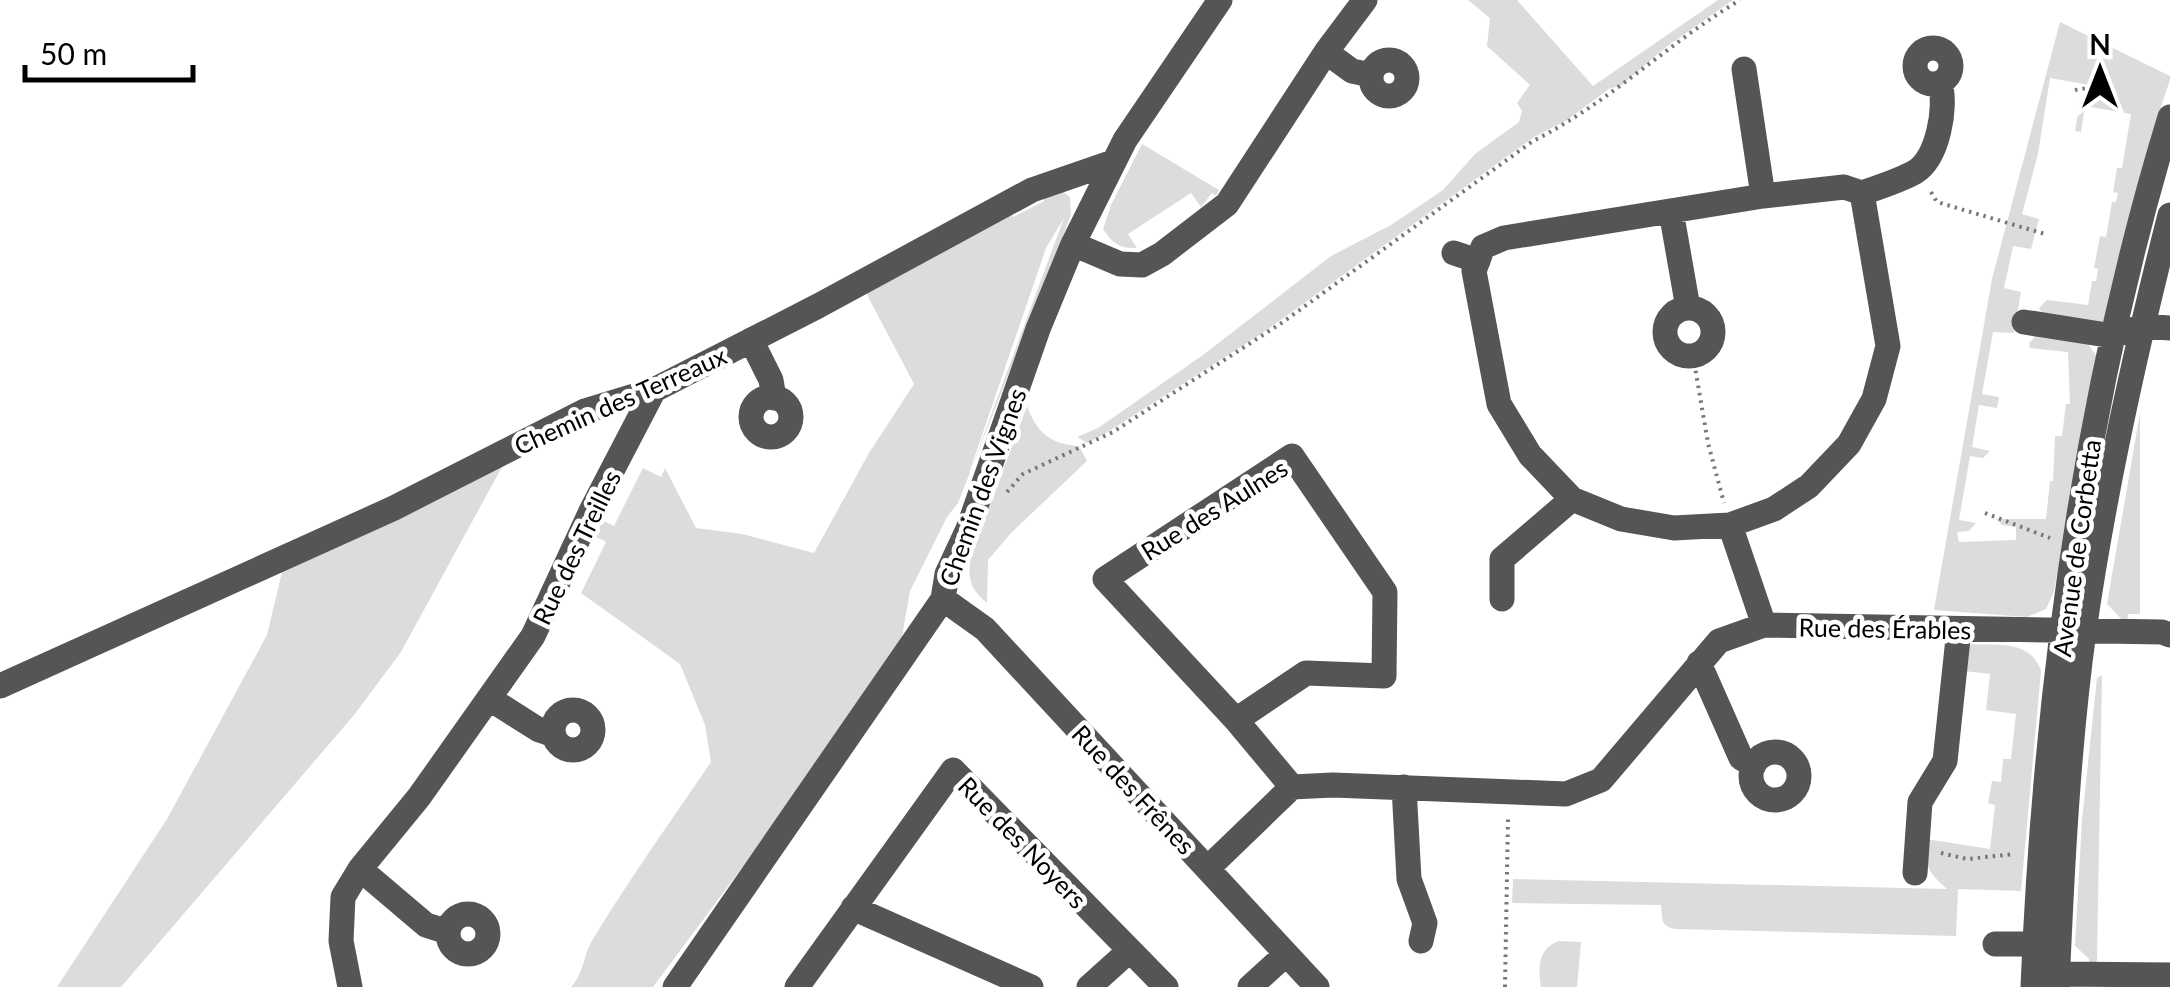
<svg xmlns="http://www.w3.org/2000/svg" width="2170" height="987" viewBox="0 0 2170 987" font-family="Lato,sans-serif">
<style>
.green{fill:#dcdcdc;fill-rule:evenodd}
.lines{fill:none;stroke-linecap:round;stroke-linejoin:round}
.path{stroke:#777;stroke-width:4;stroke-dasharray:2.5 5;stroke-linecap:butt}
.minor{stroke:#555;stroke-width:25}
.labels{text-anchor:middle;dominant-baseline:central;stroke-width:9;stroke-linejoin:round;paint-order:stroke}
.street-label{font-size:25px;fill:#000;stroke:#fff}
</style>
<rect width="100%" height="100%" fill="#fff"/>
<path class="green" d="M1468,0H1517L1593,86L1718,0H1733L1666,47L1622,85L1609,89L1567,120L1534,137L1264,332L1103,435L1087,443L1077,437L1098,428L1203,355L1331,256L1391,225L1443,190L1475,154L1519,122L1522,111L1517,103L1530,85L1487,46L1490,18Z
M2060,22L2170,76V80L2153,130L2103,323L2043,314L2039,308L2047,300L2088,305L2092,281H2096L2098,269L2094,268L2100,236L2106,237L2112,202H2116L2118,193L2113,192L2117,168H2122L2131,114L2085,106L2081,132L2075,131L2080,102L2098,98L2101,87L2050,78L2038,154L2022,214L2039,219L2031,249L2013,246L2004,288L2021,292L2014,333L1993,332L1982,394L1999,397L1997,408L1979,405L1972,447L1990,451L1983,458L1970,456L1959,520L1976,523L1969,531L1957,532L1959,542L2016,540V527L2002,525L1996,519H2046L2050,481H2053L2055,436H2062L2066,404H2070L2068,352L2030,348L2029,343L2035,337L2088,344L2098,358L2054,591L2046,609L2027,617L1934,610L1992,279Z
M1142,144L1219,190L1216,196L1212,193L1201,207L1191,193L1128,234L1137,248C1120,249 1112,243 1103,229L1111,205Z
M1060,189L1070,197L1071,215L958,503L947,517L910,591L901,642L802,787L653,987H571C584,974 583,955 593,939C630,878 671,821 711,762L705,725L680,664L581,593L606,542L589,533L597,518L614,526L643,468L661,477L665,468L696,528L742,534L814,553L869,453L914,384L864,289L1009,211L1013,217L1044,201L1043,194ZM1064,218L970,472L969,473L1046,248Z
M1027,406C1037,433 1050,444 1079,446L1087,461L1011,533L988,560L987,603C970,590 967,577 971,556Z
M2140,413V614H2128L2127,625L2107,604Z
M503,465L401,652L354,715L121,987H57L167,819L267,635L284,564Z
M1969,644C1998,646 2030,639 2041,671L2021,891L1958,889L1956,936L1675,929C1659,925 1663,919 1661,905L1512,903L1513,879L1947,889C1927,871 1925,867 1926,839L1990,849L1995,805L1988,803L1992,781L2001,782L2003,759H2011L2016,714L1986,710L1990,674L1964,671Z
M2102,675L2097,961L2089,966V959L2075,946L2082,820L2097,678Z
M1559,941L1581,942L1577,987H1541C1538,968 1538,948 1559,941Z"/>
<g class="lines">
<path class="path" d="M2075,90L2095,87L2097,83
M1931,192L1937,202L2045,234
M1693,356L1708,443L1724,503
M1007,492L1023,474L1113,432L1283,322L1533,141C1609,103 1668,43 1740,0
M1985,513L2050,538
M1941,853L1967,859L2015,854
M1505,987L1508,817"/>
<path class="minor" d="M1915 66a18 18 0 1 1 36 0a18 18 0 1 1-36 0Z
M1326,52L1352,71L1371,75
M1371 78a18 18 0 1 1 36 0a18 18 0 1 1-36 0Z
M1744,69L1763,196
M1862,193C1879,187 1899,181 1915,172C1938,158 1947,107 1940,83
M1671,211L1688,308
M1073,244L1120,264L1142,265L1162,254L1227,204L1326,52L1365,0
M1454,253L1478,261
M1665 332a24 24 0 1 1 48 0a24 24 0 1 1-48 0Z
M2024,322L2113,336L2143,326L2170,328
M751,340L771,380L774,398
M751 417a20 20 0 1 1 40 0a20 20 0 1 1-40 0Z
M1730,525L1774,509L1809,486L1849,444L1874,399L1888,346L1862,193L1844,187L1763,196L1504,238L1483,247L1474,271L1499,404L1530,455L1572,499L1621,519L1674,528L1730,525L1764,625
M943,599L985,629L1317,987
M1502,599V559L1572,499
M1699,663L1741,758L1754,765
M0,686L394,508L585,411L654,390L818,306L1032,190L1113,162
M490,699L539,730L554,735
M553 730a20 20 0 1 1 40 0a20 20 0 1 1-40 0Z
M1236,720L1306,673L1384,676L1385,592L1292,456L1105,579L1236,720L1292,787
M1751 776a24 24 0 1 1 48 0a24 24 0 1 1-48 0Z
M1404,787L1409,879L1425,923L1421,941
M1208,868L1292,787L1333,785L1566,794L1601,780L1719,641L1764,625L2162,632L2170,635
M360,869L426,925L448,932
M1915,873L1920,802L1945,761L1959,629
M853,908L1031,987
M448 934a20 20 0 1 1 40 0a20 20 0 1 1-40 0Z
M1995,944H2036
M2057,974L2170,975
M350,987L341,941L343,897L360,869L419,797L533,636L592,509L654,390
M675,987L943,599L947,574L968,529L1038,329L1073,244L1125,140L1220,0
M797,987L953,770L1166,987
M1089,987L1129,951
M1250,987L1285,955
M2033,987C2045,694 2084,398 2170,117
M2057,987C2062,869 2068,748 2084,631C2104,491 2135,352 2170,215"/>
</g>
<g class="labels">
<g class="street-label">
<text transform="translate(620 400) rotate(-24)">Chemin des Terreaux</text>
<text transform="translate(982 487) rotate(-70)">Chemin des Vignes</text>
<text transform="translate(1214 509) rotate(-32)">Rue des Aulnes</text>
<text transform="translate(576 547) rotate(-64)">Rue des Treilles</text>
<text transform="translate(2076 548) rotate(-82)">Avenue de Corbetta</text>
<text transform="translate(1885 628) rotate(1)">Rue des Érables</text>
<text transform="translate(1134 789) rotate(47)">Rue des Frênes</text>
<text transform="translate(1023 842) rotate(46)">Rue des Noyers</text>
</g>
</g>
<g transform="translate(2100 70)" stroke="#ffffff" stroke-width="8" paint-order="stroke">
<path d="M0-8L18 38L0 25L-18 38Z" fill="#000000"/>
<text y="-15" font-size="28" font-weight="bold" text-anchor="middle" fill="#000000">N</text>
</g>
<path d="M25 65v15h168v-15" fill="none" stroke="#000000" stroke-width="5"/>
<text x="40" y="65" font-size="30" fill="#000000" stroke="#ffffff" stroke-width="8" paint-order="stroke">50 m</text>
</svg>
